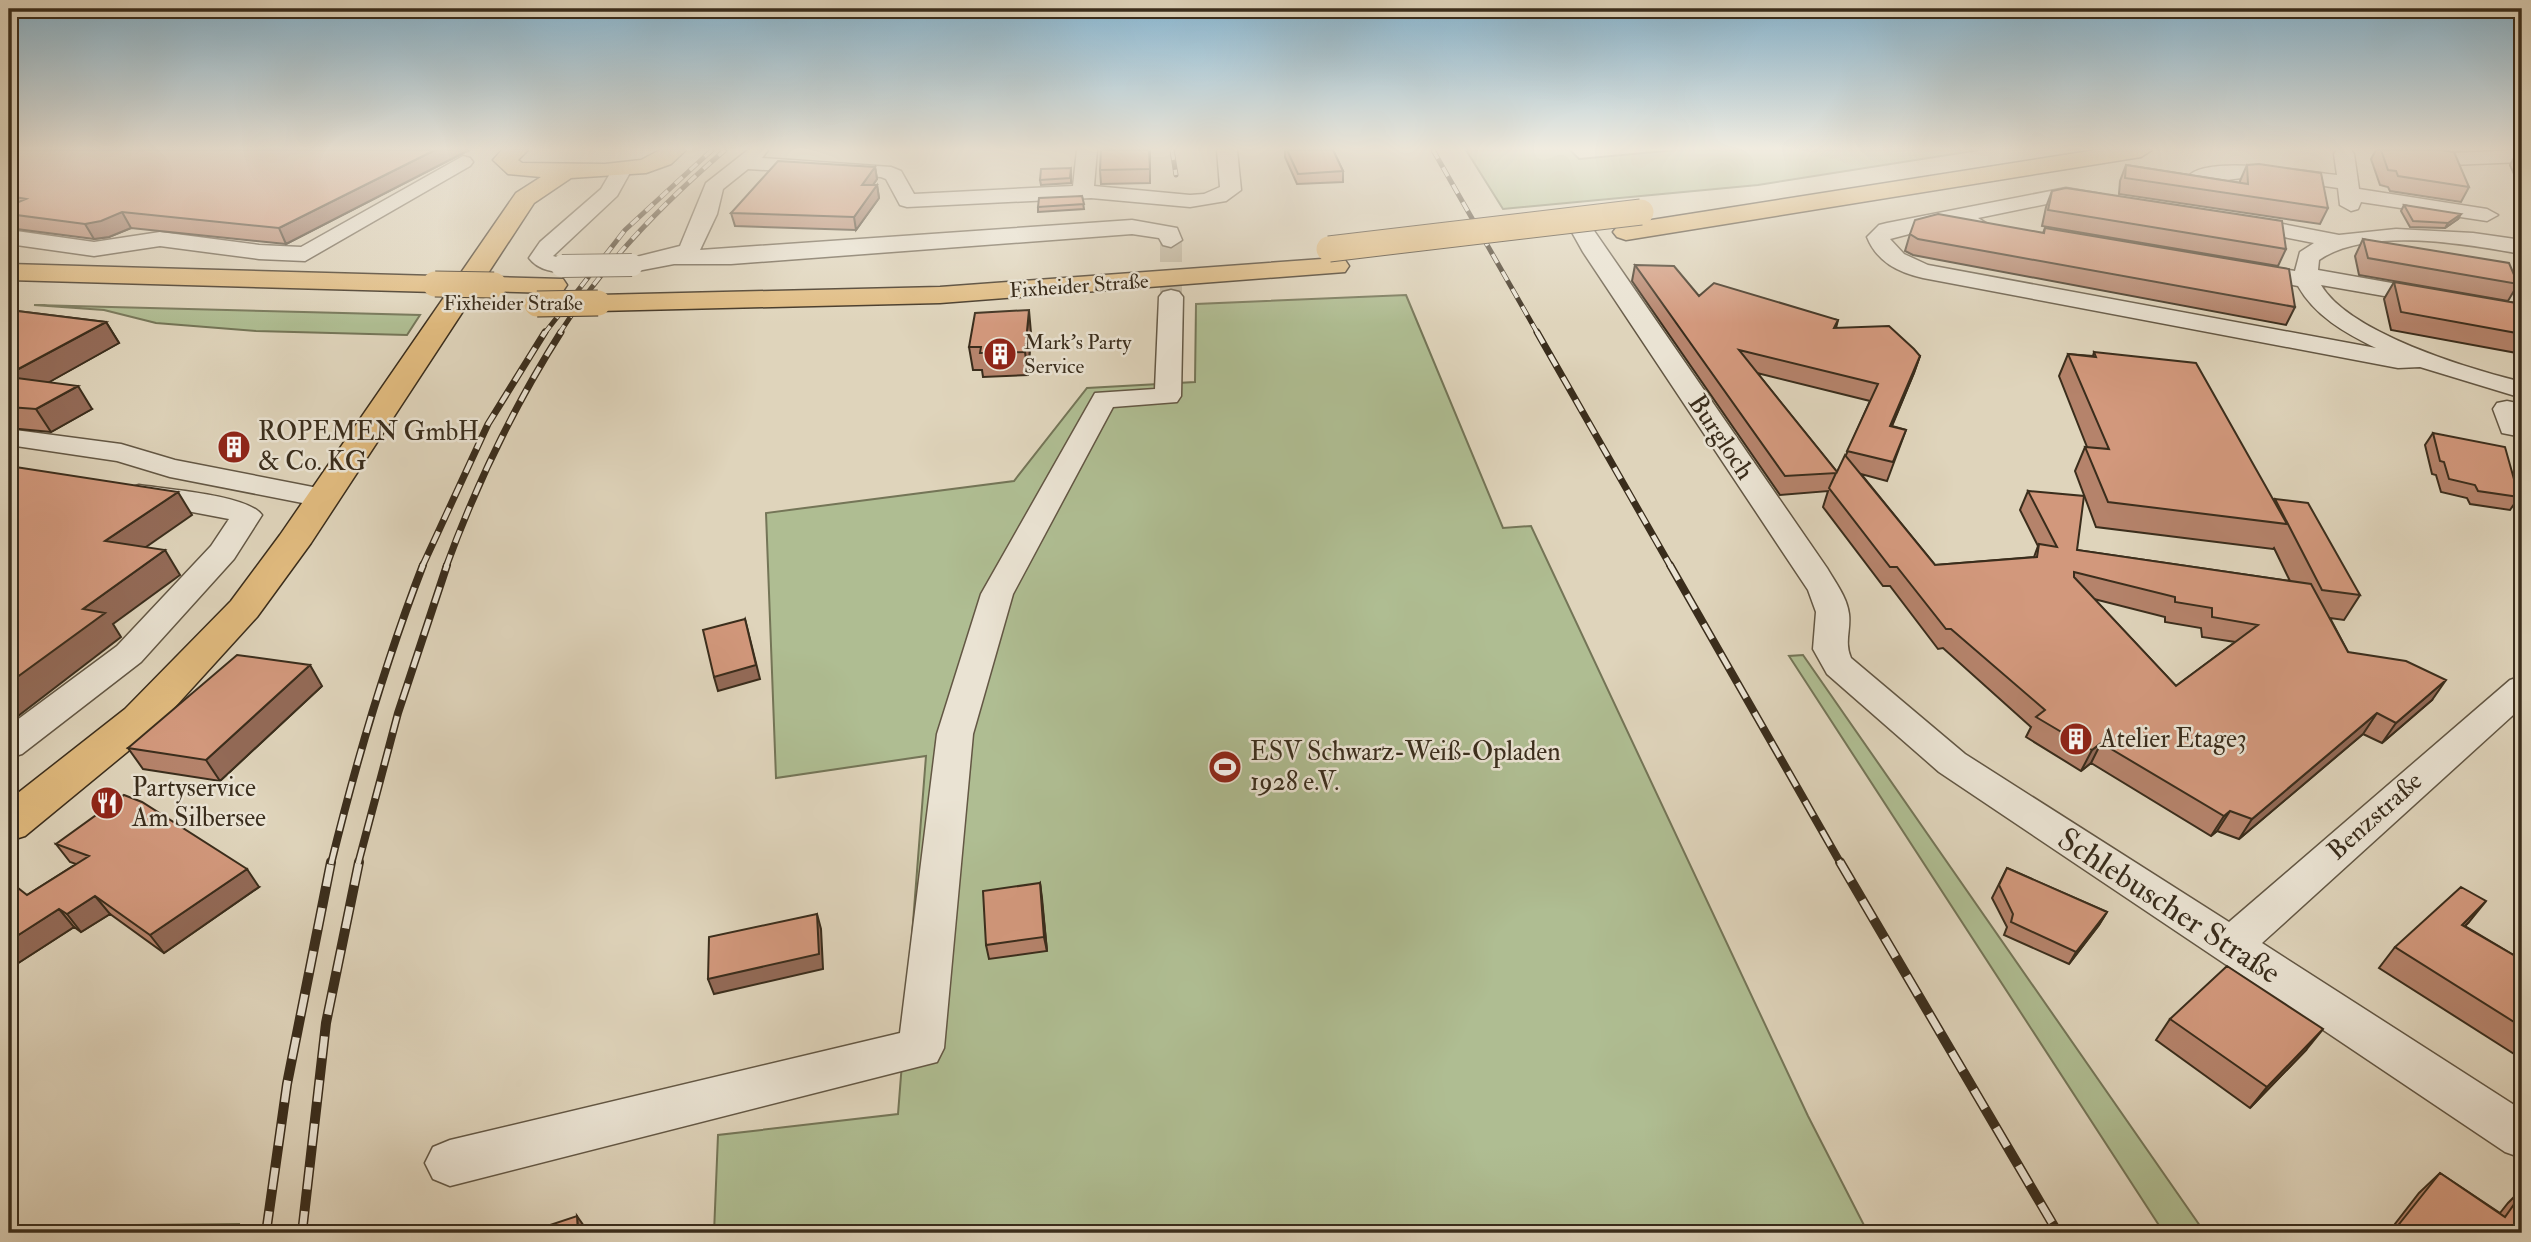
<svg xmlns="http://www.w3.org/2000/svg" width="2531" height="1242" viewBox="0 0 2531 1242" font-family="'IM FELL Double Pica',serif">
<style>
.green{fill:#afbd92;stroke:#747557;stroke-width:2}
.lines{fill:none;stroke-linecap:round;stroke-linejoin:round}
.minor-tunnel{stroke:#beb39b;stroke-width:22;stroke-dasharray:22 11;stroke-linecap:butt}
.minor-casing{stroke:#635744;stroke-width:3}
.major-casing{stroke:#3a2d1c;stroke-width:3}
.highway-casing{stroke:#3a2d1c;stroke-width:3}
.minor{fill:#eae3d3;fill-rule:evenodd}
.major{fill:#e0ba7e;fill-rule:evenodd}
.highway{fill:#e0ba7e;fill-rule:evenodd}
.rail-far3-casing{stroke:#3a2d1c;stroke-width:5}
.rail-far2-casing{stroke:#3a2d1c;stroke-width:7}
.rail-far1-casing{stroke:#3a2d1c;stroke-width:8}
.rail-casing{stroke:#3a2d1c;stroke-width:10}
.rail-far3{stroke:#eae3d3;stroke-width:3.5;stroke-dasharray:10;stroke-linecap:butt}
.rail-far2{stroke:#eae3d3;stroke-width:4.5;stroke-dasharray:13;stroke-linecap:butt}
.rail-far1{stroke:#eae3d3;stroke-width:5;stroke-dasharray:17;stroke-linecap:butt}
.rail{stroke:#eae3d3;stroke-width:7;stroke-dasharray:22;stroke-linecap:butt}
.minor-bridge-casing{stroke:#635744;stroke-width:24;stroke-linecap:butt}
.highway-bridge-casing{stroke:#3a2d1c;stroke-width:27;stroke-linecap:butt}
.minor-bridge{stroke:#eae3d3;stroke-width:22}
.highway-bridge{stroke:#e0ba7e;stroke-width:25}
.wall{fill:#b5836b;stroke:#3a2d1c;stroke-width:2;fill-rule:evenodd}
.shaded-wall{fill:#936a57;stroke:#3a2d1c;stroke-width:2}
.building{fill:#d2987c;stroke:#3a2d1c;stroke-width:2;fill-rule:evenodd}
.labels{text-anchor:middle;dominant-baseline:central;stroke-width:5;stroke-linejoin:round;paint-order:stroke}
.far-street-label{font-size:21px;fill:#3a2d1c;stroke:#eae3d3}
.far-poi-label{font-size:21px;fill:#3a2d1c;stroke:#eae3d3;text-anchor:start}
.poi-label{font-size:26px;fill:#3a2d1c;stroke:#eae3d3;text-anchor:start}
.street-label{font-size:26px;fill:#3a2d1c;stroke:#eae3d3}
.near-street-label{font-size:32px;fill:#3a2d1c;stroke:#eae3d3}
</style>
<rect width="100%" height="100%" fill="#dfd4bb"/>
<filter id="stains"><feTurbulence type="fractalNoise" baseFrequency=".00286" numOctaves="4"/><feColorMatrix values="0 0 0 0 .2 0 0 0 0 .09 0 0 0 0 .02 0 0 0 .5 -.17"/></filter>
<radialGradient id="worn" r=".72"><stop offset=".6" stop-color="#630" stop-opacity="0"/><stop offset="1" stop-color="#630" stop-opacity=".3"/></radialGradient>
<path class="green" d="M1466,150H1570L1579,159L1676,150H1979L1758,185L1503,209Z
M1406,295L1503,528L1531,526L1808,1116L1868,1233H714L718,1135L898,1114L926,756L776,778L766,513L1014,481L1087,388L1195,382L1196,304Z
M34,305L420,315L407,335L256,331L156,323L104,310Z
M1803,655L2205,1233H2164L1789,656Z
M239,1224L238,1233H26L29,1226Z"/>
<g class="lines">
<path class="minor-tunnel" d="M1171,240V297"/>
<defs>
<path id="minor" d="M748,150H768L762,158L891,167L901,171L914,194L1073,186L1077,150H1097L1094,186L1190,195L1204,194L1220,187L1217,150H1237L1241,190L1226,201L1190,207L1091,198L907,207L900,205L886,179L881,177L748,169L723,189L717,214L700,250L1132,220L1177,228L1182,240L1171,247L1163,245L1159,238L1132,234L731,264H674L632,272L624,270L621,265L624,260L680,246L706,183Z
M2337,150H2351L2354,154L2359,189L2487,209L2498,215L2487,221L2361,202L2358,209L2351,211L2340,205L2338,188L2257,176L2219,181L2230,190L2220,196L2188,177C2204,154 2310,172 2337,175L2334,154Z
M2406,150L2451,153L2522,150V162L2451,165L2406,158L2403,154Z
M463,156L470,158L473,162L470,166L305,261L259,259L160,246L94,256L9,244V230L94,242L160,232L259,245L301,247Z
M622,163L632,169L617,196L553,256L570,261L573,266L570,271C556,274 538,270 529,258L540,242L601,189L615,165Z
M2066,188L2101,194L2104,198L2094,204L2066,200L1978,218L1989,225L1978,231L1944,225L1890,239L1904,254L1928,265L2376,348C2345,333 2315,316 2298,286L2237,275L2234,270L2237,265L2245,263L2295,271L2300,252L2314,243L2233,227L2230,222L2233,217L2241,216L2339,235L2396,229L2473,233L2522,240V254C2466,244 2368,226 2319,260L2318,270L2522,306V320L2321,285C2349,333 2469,369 2522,382V398L2420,367L2398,368L1923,278C1898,272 1877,262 1867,237L1879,225L1887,223Z
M1580,220L1588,222L1827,568C1835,582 1847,597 1849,614C1851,630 1844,642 1851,658L1965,754L2229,922L2510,680L2522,676V707L2262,943L2522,1110V1158L2505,1152L1939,772L1827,674L1813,649L1816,612L1808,590L1583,252L1569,227Z
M1171,290L1179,292L1183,297L1181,396L1177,402L1113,407L1013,594L973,734L944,1048L937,1062L450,1186L433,1179L425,1163L433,1147L450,1140L900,1033L937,734L981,594L1095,393L1155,389L1159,297L1163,292Z
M2507,401L2522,404V437L2502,433L2493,409L2497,403Z
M15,430L121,444L175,460L323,489L333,492L338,498L333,504L323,507L170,477L117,461L9,445V431Z
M139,485C165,489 248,495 262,515L234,559L141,662L22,754L9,758V726L117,646L211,546L229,519L129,500L124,494L129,488Z"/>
<path id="major" d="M502,150H528L518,160L522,163L605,164L641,160L660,150H686L671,164L646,173L571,178L534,203L311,543L257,617L155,729L25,836L9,841V800L125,709L231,601L280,535L516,193L541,177L508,174L493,160Z"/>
<path id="highway" d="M2096,150H2152L2141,157L1626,240L1617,237L1613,232L1617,227L1626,224Z
M1336,258L1345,260L1349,266L1345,272L940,303L598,311L588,309L584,303L588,297L598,295L940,287Z
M9,264L435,276L445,278L449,284L445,290L435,292L9,280Z
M494,277L563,279L567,285L563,291L553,293L484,291L480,285L484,279Z"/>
</defs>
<use href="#minor" class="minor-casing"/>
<use href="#major" class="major-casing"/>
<use href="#highway" class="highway-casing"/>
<use href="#minor" class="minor"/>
<use href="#major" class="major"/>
<use href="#highway" class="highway"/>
<defs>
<path id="rail-far3" d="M1172,150L1176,175
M1433,150L1538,334
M544,334L625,230L712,150
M559,334C604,263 662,204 725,150"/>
<path id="rail-far2" d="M1537,332L1671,567
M422,567L488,424L545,332
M446,567C476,485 514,406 561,332"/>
<path id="rail-far1" d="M1670,565L1841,864
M331,864C356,762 385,663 423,565
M358,864L398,713L447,565"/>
<path id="rail" d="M1840,862L2058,1233
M266,1233L287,1084L331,862
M302,1233L326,1023L359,862"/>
</defs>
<use href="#rail-far3" class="rail-far3-casing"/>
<use href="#rail-far2" class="rail-far2-casing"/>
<use href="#rail-far1" class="rail-far1-casing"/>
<use href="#rail" class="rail-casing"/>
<use href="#rail-far3" class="rail-far3"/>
<use href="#rail-far2" class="rail-far2"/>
<use href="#rail-far1" class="rail-far1"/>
<use href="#rail" class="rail"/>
<defs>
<path id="minor-bridge" d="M562,266L632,265"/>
<path id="highway-bridge" d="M1329,249L1641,212
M435,284L494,285
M537,304L598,303"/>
</defs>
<use href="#minor-bridge" class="minor-bridge-casing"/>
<use href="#highway-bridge" class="highway-bridge-casing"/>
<use href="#minor-bridge" class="minor-bridge"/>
<use href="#highway-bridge" class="highway-bridge"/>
</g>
<path class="wall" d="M9,150H469L286,244L131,228L109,237L94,239L9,228Z
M1150,150V183L1101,184L1100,170Z
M1285,150H1333L1343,171V182L1297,184L1285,157Z
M2376,150H2441L2469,187L2461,202L2390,191L2388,187L2380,185L2371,159Z
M2518,150H2522V192L2510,165Z
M2126,165L2240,183V181L2247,165L2328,208L2320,224L2119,194L2120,181Z
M875,167L877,179L873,185H877L879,198L856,230L735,226L731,213Z
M1071,168V183L1041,185L1040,180Z
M2052,191L2286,249L2278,266L2042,226L2046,207Z
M1082,196L1084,209L1038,212V207Z
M2404,205L2458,219L2445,228L2410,227L2401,211Z
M2045,228L2295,307L2286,325L1913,255L1905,251L1910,234L2043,233Z
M2363,239L2518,284L2508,301L2359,275L2355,256Z
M1635,265L1699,296L1838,320L1836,328L1920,356L1914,373L1892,426L1906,430L1887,481L1861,474L1935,565L2034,557L2038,546L2020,510L2028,491L2077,550L2290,581L2274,548L2273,549L2096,527L2075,471L2085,447H2087L2059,376L2068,354L2093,356L2094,352L2274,501L2275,499L2360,595L2344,620L2330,618L2348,652L2432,700L2382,743L2363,734L2239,839L2217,831L2211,836L2091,763L2081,771L2026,737L2031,727L1943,648L1938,649L1890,586H1883L1823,507L1828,491L1780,495L1632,281ZM1757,373L1870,401L1846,455L1837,472ZM2094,599L2165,617V622L2201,628L2202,637L2235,642L2176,686Z
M2394,282L2522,304V354L2391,330L2384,299Z
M9,310L106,322L119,343L49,382L92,409L51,432L9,428Z
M1031,333L1028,375L983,377L982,370H973L969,347Z
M2433,433L2519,497L2510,510L2470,504L2467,498L2441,492L2436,475L2432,474L2425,445Z
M322,686L220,781L143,769L128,748Z
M56,844L259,887L164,953L110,914L81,932L74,927L9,969V894L27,895L76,864L70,862Z
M2007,868L2107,912L2099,925L2069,964L2004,935L2007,927L1992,898Z
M1040,883L1047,951L989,959L986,945Z
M2469,922L2465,926L2522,960V1059L2379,968L2395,947Z
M2170,1019L2306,1050L2250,1108L2156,1040Z
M2440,1173L2500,1213L2508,1203L2522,1189V1233H2388L2419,1193Z"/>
<path class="shaded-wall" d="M435,150H469L286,244L279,228Z
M875,167L877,179L864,198L862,185Z
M877,185L879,198L856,230L854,217Z
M122,212L131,228L109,237L94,239L85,224Z
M2461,214L2458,219L2445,228L2448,223Z
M1029,310L1031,333L1028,375L1025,352Z
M106,322L119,343L19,399L9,382V374Z
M1920,356L1914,373L1884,444L1890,426Z
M78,386L92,409L51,432L36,409Z
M178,492L192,515L120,565L105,541Z
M165,550L180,575L113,624L121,637L9,723V683L83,609Z
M745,619L760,679L718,691L714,677Z
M310,665L322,686L220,781L206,760Z
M2446,680L2432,700L2382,743L2396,723Z
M2377,713L2363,734L2239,839L2252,819Z
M2101,743L2091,763L2081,771L2092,750Z
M2230,811L2217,831L2211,836L2224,816Z
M247,869L259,887L164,953L150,935Z
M1040,883L1042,898L1047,951L1044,937Z
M95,896L110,914L81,932L67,914Z
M2486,901L2469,922L2445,945L2462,925Z
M59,909L74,927L9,969V941Z
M2107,912L2099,925L2069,964L2076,952Z
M817,914L821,929L823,969L714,994L708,979Z
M2323,1029L2306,1050L2250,1108L2267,1087Z
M577,1216L586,1229V1233H578Z"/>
<path class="building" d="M9,150H435L279,228L122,212L101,221L85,224L9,214V206L26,199L9,196Z
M1101,150H1149L1150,169L1100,170Z
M1287,150H1333L1343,171L1298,174Z
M2381,150H2441L2454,152L2469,187L2398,176L2396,171L2388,170Z
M778,161L875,167L862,185H877L854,217L731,213Z
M2259,164L2321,173L2328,208L2125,178L2126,165L2248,184L2247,165Z
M1071,168L1070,178L1040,180L1041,169Z
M2066,188L2282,221L2286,249L2048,210L2052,191Z
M1082,196L1084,204L1038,207L1039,198Z
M2404,205L2461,214L2448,223L2413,221Z
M1938,214L2044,233L2045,228L2289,269L2295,307L1918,239L1910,234L1915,220Z
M2363,239L2509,263L2518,284L2368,258Z
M1635,265L1674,266L1699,296L1714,283L1838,320L1834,328L1889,326L1914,349L1920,356L1890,426L1906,430L1893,462L1847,451L1878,384L1739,350L1837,472L1845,455L1935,565L2037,557L2039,544L2057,547L2028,491L2084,496L2077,550L2311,584L2348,652L2406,661L2446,680L2396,723L2377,713L2252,819L2230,811L2224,816L2101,743L2092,750L2036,717L2045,710L1951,629H1946L1897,567H1890L1829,488L1836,473L1785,476ZM2074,572L2175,597V602L2212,608V617L2258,625L2176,686L2074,577Z
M2394,282L2522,304V334L2401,312Z
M9,310L106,322L9,374Z
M1029,310L1025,352L980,353L981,347H969L975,313Z
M2094,352L2196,363L2287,524L2108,502L2085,447L2109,449L2068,354L2096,357Z
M9,377L78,386L36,409L9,407Z
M2433,433L2505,447L2519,497L2478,491L2475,485L2449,479L2444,462L2440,461Z
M9,466L178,492L105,541L165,550L83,609L105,613L9,683Z
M2275,499L2308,503L2360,595L2322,590Z
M745,619L756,665L714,677L703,630Z
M237,655L310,665L206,760L128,748Z
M124,795L142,802L247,869L150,935L95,896L67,914L59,909L9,941V894L18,888L27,895L89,856L56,844Z
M2007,868L2107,912L2076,952L2011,922L2013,914L1999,885Z
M1040,883L1044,937L986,945L983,891Z
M2461,887L2486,901L2462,925L2522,960V1027L2395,947Z
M817,914L819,954L708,979L709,937Z
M2227,966L2323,1029L2267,1087L2170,1019Z
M2440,1173L2505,1217L2522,1193V1233H2392Z
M577,1216L578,1233H526Z"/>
<linearGradient id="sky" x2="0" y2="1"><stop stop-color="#86b6d2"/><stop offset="0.46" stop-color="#f1ece0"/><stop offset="1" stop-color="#f1ece0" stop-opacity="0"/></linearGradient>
<rect width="2531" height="324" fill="url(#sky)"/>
<defs>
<symbol id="building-disc" viewBox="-11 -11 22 22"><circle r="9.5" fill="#8f2418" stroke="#eae3d3"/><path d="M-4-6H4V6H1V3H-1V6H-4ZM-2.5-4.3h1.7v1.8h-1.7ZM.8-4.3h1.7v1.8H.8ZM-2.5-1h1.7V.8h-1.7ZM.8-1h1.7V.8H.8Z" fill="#fff"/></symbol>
<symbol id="stadium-disc" viewBox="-11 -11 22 22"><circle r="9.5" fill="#8f2418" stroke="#eae3d3"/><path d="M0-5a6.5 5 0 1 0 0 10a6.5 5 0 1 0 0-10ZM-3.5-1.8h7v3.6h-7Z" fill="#fff"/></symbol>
<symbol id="restaurant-disc" viewBox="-11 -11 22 22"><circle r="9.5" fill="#8f2418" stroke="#eae3d3"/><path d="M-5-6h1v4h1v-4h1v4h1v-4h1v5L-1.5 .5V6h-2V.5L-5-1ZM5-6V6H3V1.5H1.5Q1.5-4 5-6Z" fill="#fff"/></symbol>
</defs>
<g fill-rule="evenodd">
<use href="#building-disc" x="981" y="335" width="38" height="38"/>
<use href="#building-disc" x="215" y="428" width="38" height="38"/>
<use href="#building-disc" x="2057" y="720" width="38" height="38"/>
<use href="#stadium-disc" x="1206" y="748" width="38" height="38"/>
<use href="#restaurant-disc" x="88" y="784" width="38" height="38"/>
</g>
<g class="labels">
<g class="far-street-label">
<text transform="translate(1079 286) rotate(-4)">Fixheider Straße</text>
<text x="513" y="303">Fixheider Straße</text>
</g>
<g class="far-poi-label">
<text x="1024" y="342">Mark's Party<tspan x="1024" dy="24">Service</tspan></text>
</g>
<g class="poi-label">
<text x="258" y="432">ROPEMEN GmbH<tspan x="258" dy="30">&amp; Co. KG</tspan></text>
<text x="2100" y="739">Atelier Etage3</text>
<text x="1250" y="752">ESV Schwarz-Weiß-Opladen<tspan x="1250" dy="30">1928 e.V.</tspan></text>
<text x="132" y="788">Partyservice<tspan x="132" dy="30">Am Silbersee</tspan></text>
</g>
<g class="street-label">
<text transform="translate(1721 437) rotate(56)">Burgloch</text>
<text transform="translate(2375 816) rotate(-42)">Benzstraße</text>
</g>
<g class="near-street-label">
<text transform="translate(2169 906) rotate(33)">Schlebuscher Straße</text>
</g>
</g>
<rect width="2531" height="1242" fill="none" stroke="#dfd4bb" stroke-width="35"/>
<rect x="10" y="10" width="2510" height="1221" fill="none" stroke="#3a2d1c" stroke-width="3.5"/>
<rect x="18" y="18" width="2496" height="1207" fill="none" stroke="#3a2d1c" stroke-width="2"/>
<rect width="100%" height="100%" filter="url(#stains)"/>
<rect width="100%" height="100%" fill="url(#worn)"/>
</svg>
